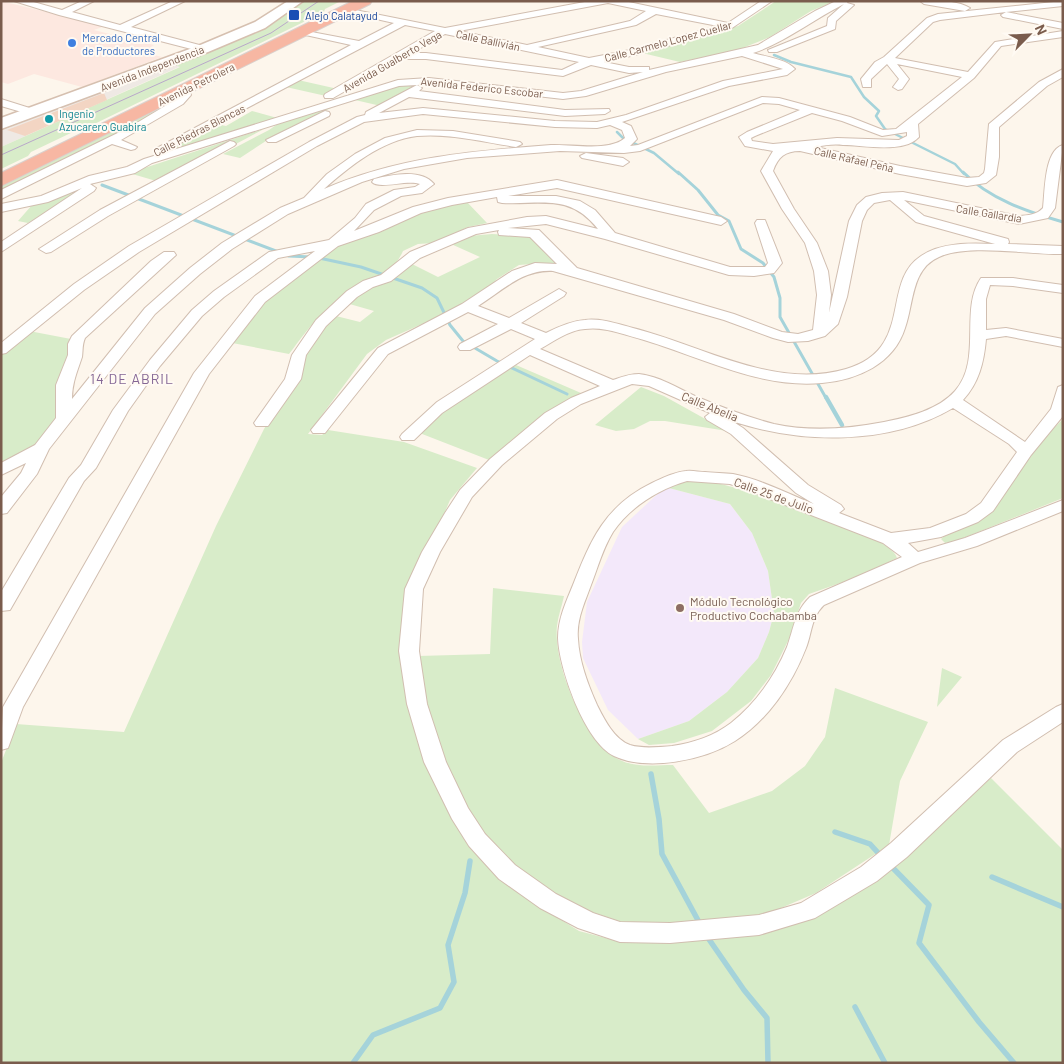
<svg xmlns="http://www.w3.org/2000/svg" width="1064" height="1064" viewBox="0 0 1064 1064" font-family="Barlow,sans-serif">
<style>
.commercial{fill:#fde8e0}
.industrial{fill:#efe9e4}
.education{fill:#f3e8fa}
.green{fill:#d8ecc9}
.lines{fill:none;stroke-linecap:round;stroke-linejoin:round}
.stream-far3{stroke:#a5d3da;stroke-width:2.5}
.stream-far2{stroke:#a5d3da;stroke-width:3}
.stream-far1{stroke:#a5d3da;stroke-width:4.5}
.stream{stroke:#a5d3da;stroke-width:5.5}
.building{fill:#f3d5c3}
.street-casing{stroke:#d1beb0;stroke-width:2}
.secondary-casing{stroke:#d6c0b0;stroke-width:3}
.highway-casing{stroke:#dad1cd;stroke-width:2}
.street{fill:#fff;fill-rule:evenodd}
.secondary{fill:#fff;fill-rule:evenodd}
.highway{fill:#f7b7a3;fill-rule:evenodd}
.tram{stroke:#b9a8c9;stroke-width:1}
.transit-dot{fill:#1a4fb4;stroke:#fffaf3;stroke-width:2}
.shop-dot{fill:#3f7fe0;stroke:#fffaf3;stroke-width:2}
.culture-dot{fill:#0f9aa8;stroke:#fffaf3;stroke-width:2}
.education-dot{fill:#8d6e63;stroke:#fffaf3;stroke-width:2}
.labels{text-anchor:middle;dominant-baseline:central;stroke-width:4;stroke-linejoin:round;paint-order:stroke}
.far-transit-label{font-size:11px;fill:#164399;stroke:#fffaf3;text-anchor:start}
.far-shop-label{font-size:11px;fill:#366cbe;stroke:#fffaf3;text-anchor:start}
.far-street-label{font-size:11px;fill:#7a5c4d;stroke:#fffaf3}
.far-culture-label{font-size:11px;fill:#0d838f;stroke:#fffaf3;text-anchor:start}
.street-label{font-size:12px;fill:#7a5c4d;stroke:#fffaf3}
.education-label{font-size:12px;fill:#785e54;stroke:#fffaf3;text-anchor:start}
.neighbourhood-label{font-size:14px;letter-spacing:1px;fill:#846695;stroke:#fffaf3}
</style>
<rect width="100%" height="100%" fill="#fdf6ec"/>
<path class="commercial" d="M1,1L105,26L94,30L154,45L143,52L162,57L82,87L34,74L8,84L1,82Z"/>
<path class="industrial" d="M174,64L181,66L1,147V131Z"/>
<path class="education" d="M665,487L730,504L752,533L768,571L774,613L769,632L758,658L727,692L689,721L638,739L608,710L583,658L582,642L587,602L622,527Z"/>
<path class="green" d="M303,1H341L325,9L324,12L84,129L75,131L31,152L28,156L1,169V147L180,67L174,64L284,14Z
M776,1H835L811,11L770,37L735,51L680,62L638,52L738,26Z
M298,80L338,89L326,96L286,87Z
M405,84H418L381,106L355,100L361,96Z
M347,100L272,137L240,158L223,154L269,130L282,121Z
M164,104L168,105L142,122L1,193V184Z
M252,111L281,119L124,170L216,124L226,126Z
M264,129L163,183L129,173Z
M101,179L28,223L18,221L32,205Z
M466,201L487,223L468,227L434,243L418,244L403,251C389,283 350,291 325,312C311,323 300,340 289,354L227,342L263,299L341,243L399,218Z
M492,234L531,236L562,266L546,263L519,265L497,279L490,287L447,313L386,340L367,354L308,434L322,435L328,430L404,442L477,468L450,500L439,526L406,587L400,659L427,759L536,904L579,931L617,941L758,934L883,872L991,778L1063,850V1063H1V763L16,724L124,732L216,526L264,429L287,393L306,350L332,315L360,322L374,311L346,303L410,263L438,277L480,257L451,244L469,236Z
M29,331L71,339L60,414L36,445L1,466V355Z
M516,365L581,393C546,412 519,434 489,460L417,432L473,390Z
M641,387L664,396L727,431L665,421H650L634,429L616,431L595,425Z
M1063,419V498L956,541L945,543L941,539L1012,480L1046,436Z
M700,480C730,483 891,532 897,558L863,575L809,594L801,603L789,639L771,675L751,701L712,731L674,743L649,745L638,739L689,721L727,692L758,658L769,632L774,613L768,571L752,533L730,504L665,487L678,481Z
M493,588L564,596C562,606 558,616 557,626C553,665 585,742 620,760C636,768 656,765 673,765L709,813L772,791L805,766L825,737L835,688L928,722L900,781L889,845L816,893L767,914L682,926L614,922L562,902L502,860L471,822L445,771L424,709L418,656L490,654Z
M942,668L962,677L937,707Z"/>
<g class="lines">
<path class="stream-far3" d="M774,55L791,62L851,77L864,97L879,111L876,116L885,129L955,164L964,174
M617,132L623,138L654,153L679,174"/>
<path class="stream-far2" d="M678,172L698,190L718,215L729,221L741,249L763,263L774,277L780,298V317L826,398
M963,172C989,199 1028,212 1063,222
M102,185L289,256L311,257
M319,258L361,267L422,288L437,298L450,325L463,341L497,361L567,394"/>
<path class="stream-far1" d="M826,397L842,425"/>
<path class="stream" d="M651,774L659,819L662,854L700,924
M835,832L870,844L881,856
M890,865L929,905L919,943L979,1022L1014,1063
M992,877L1063,907
M706,935L744,990L767,1018L768,1063
M855,1007L885,1063
M353,1063L373,1035L440,1008L454,982L448,945L465,893L470,861"/>
</g>
<path class="building" d="M104,93L107,100L25,136L7,130Z"/>
<g class="lines">
<defs>
<path id="street" d="M14,1H30L62,10L82,1H94L72,12L120,25L173,1H185L131,27L207,47L208,49L203,52L59,15Z
M590,1H624L728,23L761,1H772L732,28L635,55L604,62L629,67H649V70L758,45L815,11L836,1H848L847,3L854,5L836,21L835,29L777,52H769L768,50L827,26L828,18L844,4C814,19 784,43 753,53C766,57 786,59 795,69L787,75L729,86L622,122L631,126L637,139L630,146L638,145L762,97L779,98L850,117L883,130L896,129L962,77L897,64L909,79L902,89L898,90L893,87L899,79L887,64L871,79V87H863L861,79L875,62L884,57L927,18L938,14L1063,1V6L1006,12L1063,23V29L1003,17L1001,15L1006,12L940,20L933,22L895,58L968,72L995,42L1063,31V37L1001,46L974,78L918,124L919,137C904,154 863,145 843,145C834,144 825,145 816,147L900,166L967,178L979,177L984,173L985,169L989,124L1039,82L1063,69V77L1047,86L999,127V157L996,175L986,183L967,186L900,174L800,151C785,151 778,157 773,171L794,209L817,243L828,271L831,295L829,313L849,221L857,205L866,197L882,193L903,192L1019,216C1028,215 1037,215 1043,208C1045,192 1044,150 1063,145L1055,208L1048,218L1019,224L904,200L924,216L1008,239L1009,242L1008,244L1063,246V254C1029,255 969,243 939,257C911,269 914,303 905,328C894,364 857,380 822,383C760,389 701,357 644,340C625,335 604,326 585,329C569,330 554,341 540,349L613,380C622,377 629,374 639,374C659,376 677,388 695,396C721,407 747,417 774,424C811,432 847,429 884,422C909,417 938,410 955,391C983,359 959,310 981,278H1013L1063,285V293L1013,286L990,285L986,299V330L1006,328L1063,339V347L1006,336L986,339C984,362 979,383 963,400L1025,442L1051,409L1058,387L1063,385V416L1031,455L993,511L978,522L941,537L908,543L918,552L965,538L1063,500V511L977,546L920,563L824,605C811,617 812,633 806,648C792,684 768,720 735,741C705,760 648,772 614,756C585,742 559,669 558,638C558,619 566,602 573,585C591,539 605,506 652,483C662,478 675,472 686,471C692,470 699,472 705,472C714,473 724,473 733,474C760,479 788,494 814,504L796,493L731,434L707,420L705,417L710,413L649,386L632,384L581,404L557,419L502,465L472,497L440,552L423,589L419,651L427,704L446,762L468,808L485,834L515,865L556,894L593,913L620,922L670,923L759,915L801,903L861,867L891,843L1003,740L1056,707L1063,704V722L1017,752L907,857L877,881L815,918L759,935L670,943L620,942L578,928L540,908L499,879L469,846L452,819L424,762L407,704L399,651L405,589L422,552L445,513L460,490L490,459L545,413L571,398L600,386L530,355L442,413L414,440H402L400,437L402,434L437,402L535,339L511,329L470,350H460L458,347L460,344L498,324L468,312L388,354L325,433H313L311,430L378,348L462,304L512,271L535,263L557,264L530,237L499,235L498,232L499,230L476,234L420,258L391,281L373,287L357,297L326,326L306,355L301,379L268,426H256L254,423L285,379L292,355L316,320L347,291L363,281L381,275L410,252L468,228L527,217L546,216L598,229C569,193 542,205 502,203L498,202L497,197L452,205L421,213L379,232L338,246L265,302L209,374L23,707L8,748L1,750L3,707L194,373L255,296L315,251L278,258L224,297L202,316L160,366L128,411L96,468L84,481L10,610L1,611V592L69,478L81,465L113,410L150,360L192,310L214,291L269,252L329,240L355,218L366,204L394,190L415,187L420,184C407,179 380,190 372,182L374,179C391,175 421,168 434,184L422,193L401,196L374,210L354,231L413,207L448,198L557,180L721,217L727,221L721,225L557,188L508,196H556L580,201L595,210L615,233L730,267H765L768,263L755,223L757,220H765L782,263L774,273L754,276L729,275L605,239L546,224L508,228L539,230L577,268L734,314L782,332L798,334L813,330L817,295L814,271L805,243L782,209L761,171L773,151L745,146L739,137L747,132L800,110L779,104L763,103L640,151L624,153L560,151L467,158L404,169L362,182L288,214L232,249L200,274L155,314L49,449L37,474L7,513L1,514V497L21,473L26,463L1,475V463L35,445L56,418V385L68,355V344L72,336L151,261L164,252H174L176,255L85,338C82,345 83,350 82,357C77,372 72,383 72,399L145,308L190,268L222,243L280,208L304,198L327,174L355,154L385,138L417,130L453,131L520,142L522,144L516,147C484,142 449,133 417,136C382,140 349,167 324,189C398,157 472,151 551,145C572,144 609,152 625,138L622,130L610,125L597,128L555,127L423,114L364,122L317,146L139,252L84,290L6,353L1,354V343L74,284L129,246L309,142L357,117L365,115L366,112L417,85L399,86L152,163L135,173L90,184L96,188L94,191L1,252V242L82,188L48,202L1,212V204L41,196L89,176L127,167L144,159L398,80L429,78L563,93L581,91L643,72L629,73L591,65L563,76L426,59H401L333,98H325L324,96L325,94L435,31L405,25L167,150L163,151L157,148L351,45L301,34V30L359,41L394,23L345,12V8L445,28ZM608,3L646,11L630,21L527,45L459,31ZM656,14L718,26L630,50L589,58L538,47L636,25ZM445,34L579,62L562,70L426,53H412ZM742,56L783,69L723,81L626,115L597,122L555,121L423,108L379,113L409,97L565,116L605,114L610,111L609,109L565,110L419,91L422,88L417,85L429,84L563,99L586,96L666,72ZM812,113L842,121L882,136L907,132V136L899,140L837,138L773,144L752,141L751,138L755,136ZM890,200L916,222L995,244C971,243 941,242 921,256C880,283 915,349 846,369C774,390 701,345 633,328C618,324 601,318 585,320C571,321 558,327 546,333L521,323L564,296L566,293L559,289L509,318L478,306C502,291 523,269 553,271L724,320L773,338L788,342L808,341L825,336L838,324L847,297L862,221L867,210L874,203ZM953,408L1009,444L1017,452L981,503L966,514L930,528L891,533L839,513L844,509L841,505L808,485L743,428L732,421C800,444 889,446 953,408ZM687,481L730,484L744,489L883,543L902,557L810,597C795,611 794,628 787,647C775,676 756,703 731,723C714,736 693,743 672,746C659,747 643,749 630,745C614,739 604,719 597,705C588,685 579,661 578,639C576,620 585,602 591,585C598,567 603,548 613,532C630,507 659,489 687,481Z
M920,1C934,1 958,0 970,8L965,11L924,4Z
M185,87L189,88L191,95L183,104L121,140L137,147L135,149L131,150L112,144L1,199V190L130,127L175,100L181,94V88Z
M1,99L36,110L37,112L32,115L1,106Z
M325,111L329,112L330,114L329,116L276,142H268L266,140Z
M230,141L234,142L236,144L234,146L108,216L51,252L46,253L39,249L100,210Z
M586,153L623,158L629,162L623,166L582,158L580,156Z"/>
<path id="secondary" d="M288,1H303L265,28L208,52L1,129V118L198,46L255,22Z"/>
<path id="highway" d="M353,1H372L370,4L1,186V173Z"/>
</defs>
<use href="#street" class="street-casing"/>
<use href="#secondary" class="secondary-casing"/>
<use href="#highway" class="highway-casing"/>
<use href="#street" class="street"/>
<use href="#secondary" class="secondary"/>
<use href="#highway" class="highway"/>
<path class="tram" d="M1,155L271,33L319,1"/>
</g>
<rect class="transit-dot" x="288" y="9" width="12" height="12" rx="2.5"/>
<circle class="shop-dot" cx="72" cy="43" r="5"/>
<circle class="culture-dot" cx="49" cy="119" r="5"/>
<circle class="education-dot" cx="680" cy="608" r="5"/>
<g class="labels">
<g class="far-transit-label">
<text x="305" y="15">Alejo Calatayud</text>
</g>
<g class="far-shop-label">
<text x="82" y="37">Mercado Central<tspan x="82" dy="13">de Productores</tspan></text>
</g>
<g class="far-street-label">
<text transform="translate(488 40) rotate(12)">Calle Ballivián</text>
<text transform="translate(668 41) rotate(-15)">Calle Carmelo Lopez Cuellar</text>
<text transform="translate(392 61) rotate(-30)">Avenida Gualberto Vega</text>
<text transform="translate(152 68) rotate(-21)">Avenida Independencia</text>
<text transform="translate(196 84) rotate(-26)">Avenida Petrolera</text>
<text transform="translate(482 87) rotate(6)">Avenida Federico Escobar</text>
<text transform="translate(199 130) rotate(-27)">Calle Piedras Blancas</text>
<text transform="translate(854 159) rotate(13)">Calle Rafael Peña</text>
<text transform="translate(989 213) rotate(9)">Calle Gallardía</text>
</g>
<g class="far-culture-label">
<text x="59" y="113">Ingenio<tspan x="59" dy="13">Azucarero Guabira</tspan></text>
</g>
<g class="street-label">
<text transform="translate(710 406) rotate(22)">Calle Abelia</text>
<text transform="translate(774 495) rotate(20)">Calle 25 de Julio</text>
</g>
<g class="education-label">
<text x="690" y="601">Módulo Tecnológico<tspan x="690" dy="14">Productivo Cochabamba</tspan></text>
</g>
<g class="neighbourhood-label">
<text x="132" y="378">14 DE ABRIL</text>
</g>
</g>
<rect width="1064" height="1064" fill="none" stroke="#7a5c4d" stroke-width="5"/>
<g transform="translate(1029 35) rotate(66)" stroke="#fffaf3" stroke-width="4" paint-order="stroke">
<path d="M0-4L9 19L0 12L-9 19Z" fill="#7a5c4d"/>
<text y="-8" font-size="14" font-weight="bold" text-anchor="middle" fill="#7a5c4d">N</text>
</g>
</svg>
